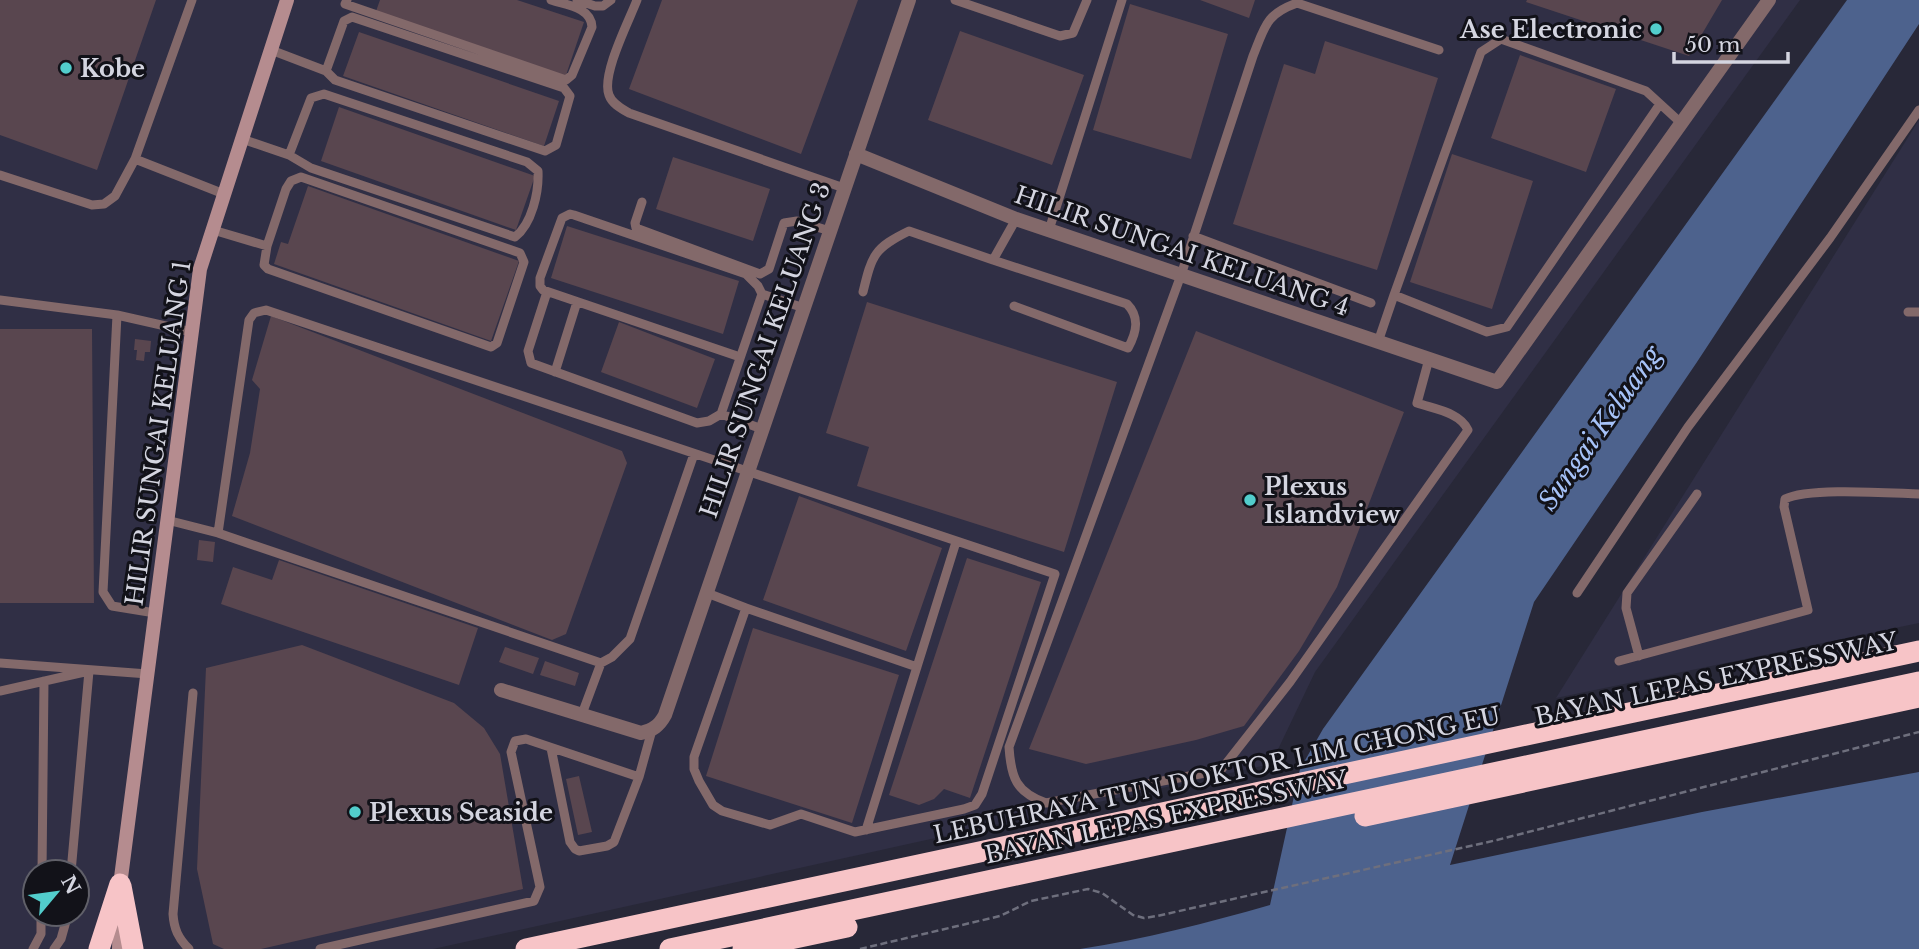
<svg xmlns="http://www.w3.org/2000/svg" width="1919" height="949" viewBox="0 0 1919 949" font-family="'Libre Baskerville',serif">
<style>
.built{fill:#302f45;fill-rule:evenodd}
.water{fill:#4d628d}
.building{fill:#59464f}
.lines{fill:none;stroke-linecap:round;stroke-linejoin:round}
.path{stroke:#6e6f7d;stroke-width:2.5;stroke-dasharray:7 3.5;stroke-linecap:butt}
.lane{stroke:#83696a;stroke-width:9}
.street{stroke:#83696a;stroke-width:14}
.secondary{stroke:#b58c8f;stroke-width:14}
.highway{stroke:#f7c4c7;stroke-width:21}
.poi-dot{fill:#52cdcc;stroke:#121219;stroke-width:2.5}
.labels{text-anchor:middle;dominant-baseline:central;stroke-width:6;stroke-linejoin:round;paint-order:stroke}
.poi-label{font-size:24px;font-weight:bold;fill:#d4d5e0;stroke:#121219;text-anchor:start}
.street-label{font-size:24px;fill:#d4d5e0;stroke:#121219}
.water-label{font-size:26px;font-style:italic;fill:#a7c3f9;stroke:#121219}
</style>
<rect width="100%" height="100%" fill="#282838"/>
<path class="built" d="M0,0H1800L1315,672L1271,764L433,949H0ZM35,872H77V914H35Z
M1919,120V623L1556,698Z"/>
<path class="water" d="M1847,0H1919V24L1697,362L1534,602L1450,865L1702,812L1919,772V949H1080C1145,939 1207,923 1270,905L1300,769L1323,729Z"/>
<path class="building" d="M0,0H156L97,170L0,135Z
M380,0H517L584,22L565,78L375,14Z
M662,0H858L801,154L629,89Z
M1200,0H1255L1249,18Z
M1527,0H1722L1689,56L1526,2Z
M1130,4L1228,34L1191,159L1093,130Z
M960,31L1084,75L1052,165L928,120Z
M359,32L559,101L544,146L343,76Z
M1325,41L1438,78L1377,270L1233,224L1284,64L1315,74Z
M1520,55L1616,89L1586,172L1491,138Z
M339,107L535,176L516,230L321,161Z
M1452,154L1533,181L1492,309L1410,282Z
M673,157L770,189L753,241L656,209Z
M308,186L519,261L491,341L274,264L281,242L288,244Z
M567,226L739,281L723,334L551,278Z
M867,302L1117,382L1064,552L857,486L869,447L826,433Z
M271,316L622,451L627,463L566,634L552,640L232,516L250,453L260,389L252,380Z
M619,322L715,359L697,408L601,372Z
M0,329H92L94,603H0Z
M1196,331L1404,412L1337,587L1299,651L1244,726L1196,740L1086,764L1029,749Z
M135,339L151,341L150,352H145L144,361L136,360L137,350H134Z
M799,496L942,548L906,651L763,600Z
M199,540L215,542L213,562L197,560Z
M967,558L1041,582L970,798L944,789L934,799L919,805L889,795Z
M279,560L478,628L459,685L221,604L233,567L272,580Z
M753,628L899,675L852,823L706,776Z
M302,645L454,703L484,728L500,754L523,889L261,949H224L213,944L197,869L206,668Z
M505,647L539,658L533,674L499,662Z
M545,661L579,673L575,686L540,675Z
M579,776L592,832L578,835L566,779Z"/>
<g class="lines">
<path class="path" d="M860,949L1000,916L1031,901L1088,889L1102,893L1133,915L1144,918L1157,916L1497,840L1919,732"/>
<path class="lane" d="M347,0L345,4L566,80L572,75L592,27C591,7 566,5 551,0
M577,0L595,6H603L611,0
M637,0C629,21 601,75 609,95C612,104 622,109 629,113L844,188
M955,0L1060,36L1073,33L1087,0
M271,50L326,71L344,21L352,17L564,88L570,96L556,145L545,151L335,80L326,71
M1660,104L1507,327L1487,332L1394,295L1481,52L1501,39L1646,91L1681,123
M242,139L289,155L311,98L324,94L527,162L538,171C539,192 532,224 515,237L311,168L289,155
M135,159L224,194
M0,175L92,205L104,204L115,196L135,159L192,0
M642,202L635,223L636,228L760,274L769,269L784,223L797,221L830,231
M213,230L267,246L286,189L291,181L301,177L520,253L524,262L497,343L491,347L268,269L264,265L267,246
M1049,230L1122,0
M1193,236L1371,303
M993,260L1127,304C1140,317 1137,332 1128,348L1014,306
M547,292L528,351L531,363L697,423L709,421L721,414
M863,292C872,255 874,248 909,231L993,260L1016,219
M762,294L721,414L762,429
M0,300L117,315L103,592L112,606L155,613
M1908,312H1919
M117,315L192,332
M1378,342L1394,295
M740,357L543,290L540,286V278L562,218L570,214L574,215L746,274L758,286L762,294L804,308
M1429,359L1417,403C1434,409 1460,412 1468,430L1290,682L1221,770L1046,803C1016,792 1011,778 1009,747L1181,275L1253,56C1265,26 1266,14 1297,3L1439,50
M555,372L577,302
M167,520L218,533
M1577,593L1688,427L1830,238L1919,110
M746,608L917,667
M1639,656L1626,608L1627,593L1697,494
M1619,661L1808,610L1784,507L1785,499C1808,487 1889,493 1919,494
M0,663L148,674
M601,663L218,533L249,320L254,313L266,310L1055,574L982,794L975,805L964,809L855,832L801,814L770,825L722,811L713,805L699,781L694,769V757L746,608L707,593
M0,691L89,671L71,872
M582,714L601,663L612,657L630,639L694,454
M551,748L570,842L575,849L579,851L607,846L614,842L639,777
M866,830L956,542
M42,872L44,681
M33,949L41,934V914
M54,949L61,939L68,914
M189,949C178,938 174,929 173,914L193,693
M320,949L534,901L540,887L511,752L515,741L526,739L639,777L652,730"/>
<path class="street" d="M856,154L1016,219L1497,382L1769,0
M501,690L641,733C653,730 659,726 665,715L909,0"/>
<path class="secondary" d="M119,893L200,269L287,0
M119,949L120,917"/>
<path class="highway" d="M1365,816L1919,697
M121,886L133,949
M99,949L120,884
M526,949L1919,651
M670,949L1919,682
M743,949L847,927"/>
</g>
<g class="poi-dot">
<circle cx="1656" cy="29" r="7"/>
<circle cx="66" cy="68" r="7"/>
<circle cx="1250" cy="500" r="7"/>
<circle cx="355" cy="812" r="7"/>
</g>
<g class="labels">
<g class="poi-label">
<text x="1642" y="29" text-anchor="end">Ase Electronic</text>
<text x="80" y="68">Kobe</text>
<text x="1264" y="486">Plexus<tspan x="1264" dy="28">Islandview</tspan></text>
<text x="369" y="812">Plexus Seaside</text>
</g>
<g class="street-label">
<text transform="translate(1182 251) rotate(19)">HILIR SUNGAI KELUANG 4</text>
<text transform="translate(765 350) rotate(-71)">HILIR SUNGAI KELUANG 3</text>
<text transform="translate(158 433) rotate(-82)">HILIR SUNGAI KELUANG 1</text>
<text transform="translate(1716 679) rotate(-12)">BAYAN LEPAS EXPRESSWAY</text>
<text transform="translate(1217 775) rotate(-12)">LEBUHRAYA TUN DOKTOR LIM CHONG EU</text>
<text transform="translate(1166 817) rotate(-12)">BAYAN LEPAS EXPRESSWAY</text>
</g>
<g class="water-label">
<text transform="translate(1600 428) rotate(-55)">Sungai Keluang</text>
</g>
</g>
<g transform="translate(56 893) rotate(61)"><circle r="33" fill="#121219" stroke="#606069" stroke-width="2"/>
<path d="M0-5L12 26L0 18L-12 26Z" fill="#52cdcc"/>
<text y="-10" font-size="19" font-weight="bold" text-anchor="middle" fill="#d4d5e0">N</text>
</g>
<path d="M1674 52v10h114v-10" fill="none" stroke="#d4d5e0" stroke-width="3.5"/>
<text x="1685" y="52" font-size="21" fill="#d4d5e0" stroke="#121219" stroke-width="5" paint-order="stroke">50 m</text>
</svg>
